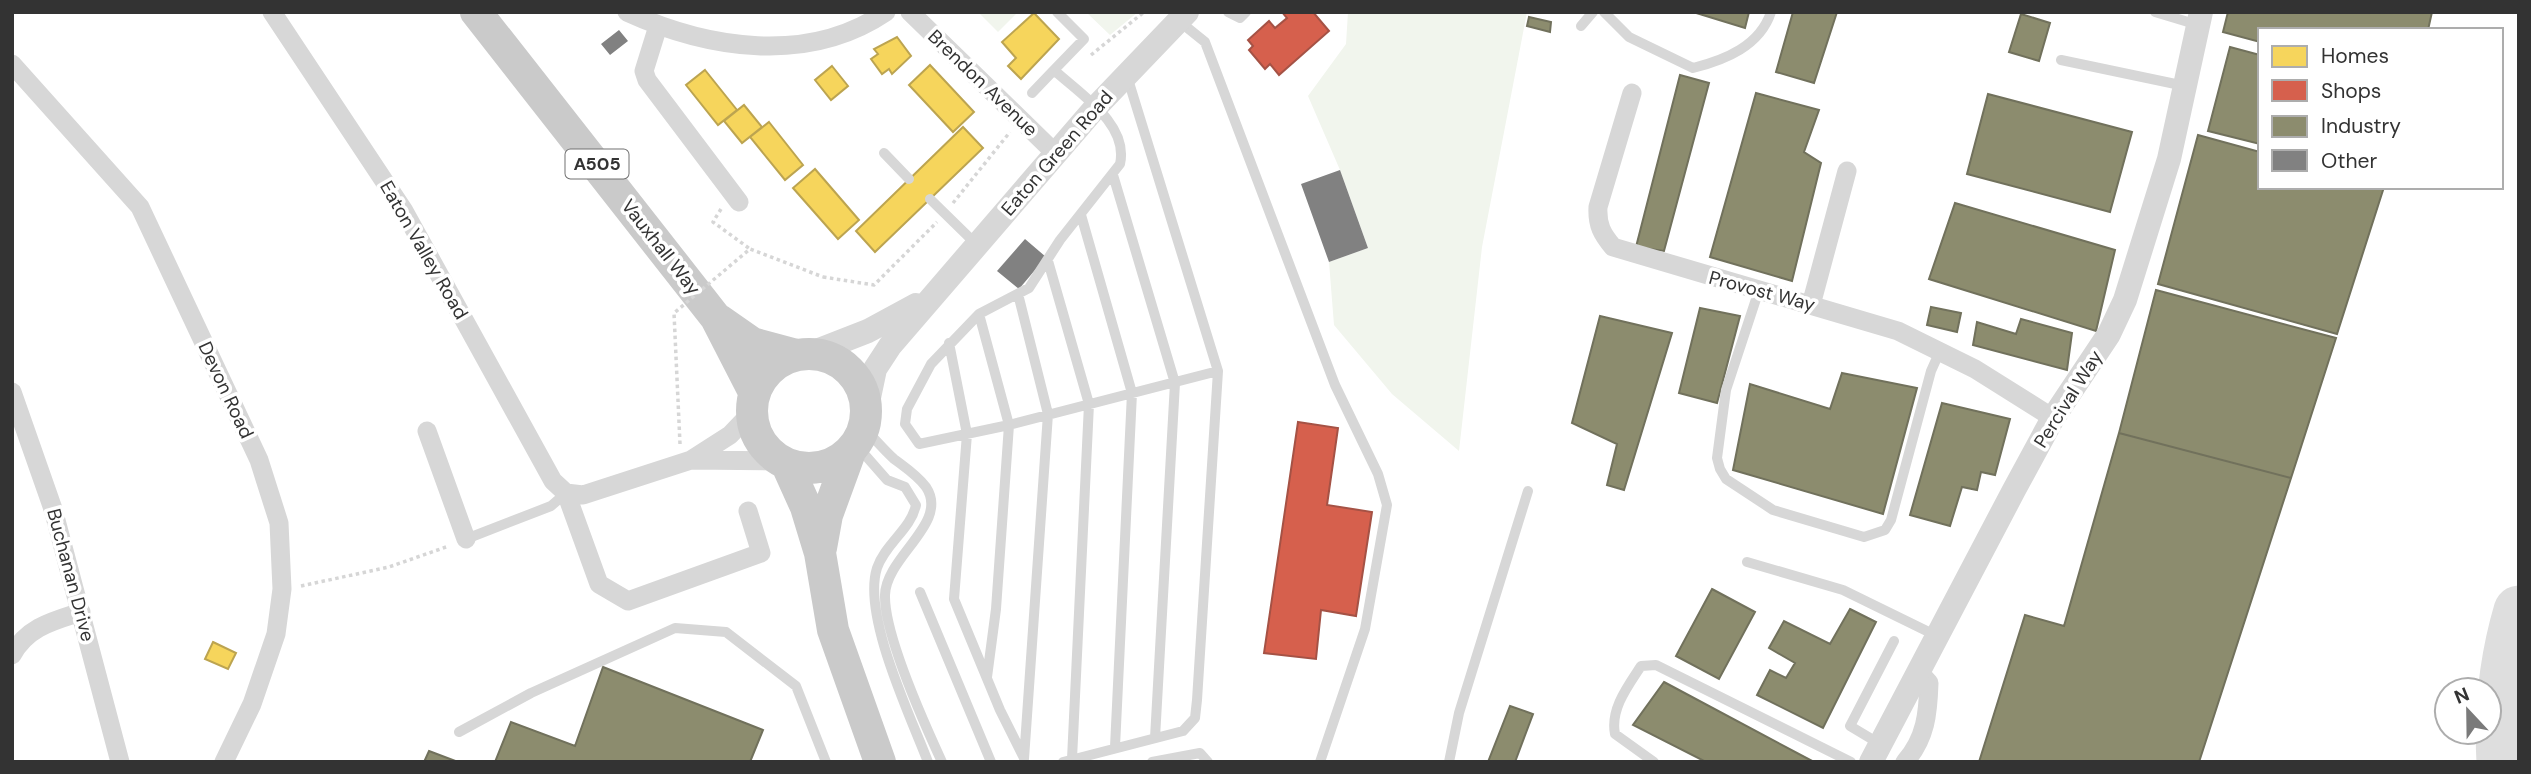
<svg xmlns="http://www.w3.org/2000/svg" width="2531" height="774" viewBox="0 0 2531 774" font-family="'DM Sans',sans-serif">
<style>
.green{fill:#f1f5ed}
.homes{fill:#f6d55c;stroke:#bca450;stroke-width:2}
.shops{fill:#d6604d;stroke:#a55245;stroke-width:2}
.industry{fill:#8c8c6e;stroke:#71715c;stroke-width:2}
.lines{fill:none;stroke-linecap:round;stroke-linejoin:round}
.taxiway{stroke:#dedede;stroke-width:51}
.building{fill:#818181}
.path{stroke:#d6d6d6;stroke-width:3.5;stroke-dasharray:3.5 3.5;stroke-linecap:butt}
.service{stroke:#d7d7d7;stroke-width:10}
.minor{stroke:#d7d7d7;stroke-width:19}
.tertiary{stroke:#d7d7d7;stroke-width:24}
.primary{stroke:#cacaca;stroke-width:32}
.path-bridge{stroke:#d6d6d6;stroke-width:3.5;stroke-dasharray:3.5 3.5;stroke-linecap:butt}
.labels{text-anchor:middle;dominant-baseline:central;stroke-width:7;stroke-linejoin:round;paint-order:stroke}
.shield{fill:#fff;stroke:#707070;stroke-width:2}
.shield-label{font-size:18px;font-weight:bold;fill:#333}
.street-label{font-size:19px;fill:#333;stroke:#fff}
</style>
<rect width="100%" height="100%" fill="#fff"/>
<path class="green" d="M978,12H1018L998,32Z
M1086,12H1138L1110,35Z
M1348,12H1527L1482,247L1459,451L1392,394L1334,325L1329,262L1368,248L1340,170L1308,96L1346,44Z"/>
<path class="homes" d="M1034,13L1059,39L1021,79L1008,66L1016,58L1002,42Z
M897,37L911,56L892,74L889,69L882,74L871,59L878,54L874,49Z
M930,65L974,112L953,132L909,85Z
M832,66L848,86L831,100L815,80Z
M705,70L737,110L718,125L686,85Z
M744,105L762,127L742,143L724,121Z
M769,122L803,165L785,180L750,137Z
M963,127L983,148L875,252L856,231Z
M815,169L859,220L838,239L793,188Z
M213,642L236,653L228,669L205,659Z"/>
<path class="shops" d="M1282,12H1313L1329,31L1279,75L1270,64L1265,69L1249,50L1253,46L1248,40L1269,21L1275,28L1287,18Z
M1298,422L1338,428L1327,505L1372,512L1356,616L1321,610L1316,659L1264,653Z"/>
<path class="industry" d="M1693,12H1749L1745,28Z
M1793,12H1837L1814,83L1776,72Z
M2228,12H2432L2428,30H2260V42L2223,32Z
M2021,14L2050,23L2039,61L2009,52Z
M1529,17L1551,22L1550,32L1527,26Z
M2230,47L2260,55V144L2208,131Z
M1680,75L1709,83L1664,251L1636,247Z
M1756,93L1819,110L1804,152L1821,163L1792,281L1710,257Z
M1988,94L2132,132L2110,212L1967,174Z
M2198,135L2260,152V187H2384L2337,334L2158,284Z
M1955,203L2115,250L2096,331L1929,279Z
M2156,290L2336,338L2291,478L2119,433Z
M1931,307L1961,313L1957,332L1927,325Z
M1700,308L1740,316L1717,403L1679,393Z
M1600,316L1672,333L1624,490L1607,485L1617,444L1572,423Z
M2021,319L2072,333L2067,370L1973,345L1977,322L2016,334Z
M1842,373L1917,388L1883,514L1733,470L1750,384L1830,409Z
M1942,403L2010,419L1995,475L1981,472L1977,490L1962,487L1950,526L1910,515Z
M2119,433L2291,478L2199,762H1979L2025,615L2064,626Z
M1712,589L1755,612L1719,679L1676,656Z
M1850,609L1876,622L1823,728L1757,695L1770,670L1786,678L1795,663L1769,648L1784,621L1830,644Z
M603,667L763,730L750,762H495L511,722L575,746Z
M1664,682L1814,762H1706L1633,725Z
M1510,706L1533,714L1515,762H1488Z
M429,751L458,762H424Z"/>
<g class="lines">
<path class="taxiway" d="M2502,762C2499,710 2504,662 2519,611"/>
</g>
<path class="building" d="M619,30L628,41L610,55L601,44Z
M1340,170L1368,248L1329,262L1301,184Z
M1025,239L1046,257L1019,289L997,271Z"/>
<g class="lines">
<path class="path" d="M1091,55L1144,12
M953,203L1010,132
M721,209L713,222L750,249
M823,277L874,285L937,222
M301,586L389,567L449,546"/>
<path class="service" d="M1057,12L1084,39L1054,70C1080,94 1129,124 1120,164L1060,240L1029,288L979,314L931,364L907,409L905,424L919,444L1009,425L1218,371
M1228,12L1240,18L1246,12
M1604,12L1629,37L1693,68C1725,60 1760,46 1771,12
M2155,12L2198,25
M1179,21L1205,42L1335,385L1378,474L1387,505L1365,629L1320,762
M1581,26L1593,12
M2061,60L2185,86
M1032,93L1054,70
M884,153L909,179
M1113,175L1175,383L1155,738
M930,199L976,244
M1081,215L1132,393L1115,747
M1048,261L1089,404L1072,759
M1759,290L1726,390L1717,458L1720,469L1726,479L1773,510L1864,537L1885,530L1891,520L1931,371L1940,351
M1018,294L1048,414L1024,759
M979,314L1009,425L996,609L987,677
M949,343L967,434L954,599L1000,710L1024,758
M864,428C874,438 884,450 894,459C906,468 917,475 926,487C950,523 886,556 885,595C884,635 924,723 942,762
M858,447L887,480L905,487L916,505C911,529 885,544 877,568C862,615 910,715 928,762
M466,539L551,506L566,493
M1747,562L1843,590L1937,636
M920,592L991,762
M459,732L531,693L675,628L726,632L796,686L826,762
M1880,744L1850,726L1894,641
M1063,762L1183,731L1195,718L1197,700L1218,371L1127,76
M1152,762L1200,753L1208,762
M1449,762L1459,713L1528,491
M1654,762L1615,734C1610,709 1628,686 1641,666L1656,665L1851,762"/>
<path class="minor" d="M272,12L404,211L553,481L566,493L599,584L628,601L761,553L748,511
M627,12C708,49 808,65 886,12
M910,12L1056,154
M658,26L644,71L647,80L739,202
M12,64L140,207L259,460L279,523L282,589L276,634L252,704L224,762
M1632,93L1598,207C1597,225 1602,234 1613,247L1898,331L1975,369L2053,418
M1811,305L1847,171
M12,392L53,509L120,762
M427,431L466,539
M691,460L730,435L751,413
M566,493L583,495L691,460L779,461
M12,655C27,627 53,621 81,612
M1905,762C1926,738 1928,713 1929,683L1919,672"/>
<path class="tertiary" d="M809,354L868,331L916,305
M867,407L875,369L890,346L1095,108L1187,12
M1871,762L2014,490L2053,418L2109,334L2125,300L2169,159L2201,12"/>
<path class="primary" d="M476,12L716,318L754,392
M719,320L752,343L796,355
M752 411a57 57 0 1 1 114 0a57 57 0 1 1-114 0Z
M787,465L806,507L820,553L833,630L880,762
M821,548L827,515L850,452"/>
<path class="path-bridge" d="M680,444L674,313L750,249L823,277"/>
</g>
<g class="labels">
<rect class="shield" x="565.5" y="149.5" width="63" height="29" rx="5"/>
<g class="shield-label">
<text x="597" y="164">A505</text>
</g>
<g class="street-label">
<text transform="translate(983 83) rotate(44)">Brendon Avenue</text>
<text transform="translate(1057 153) rotate(-49)">Eaton Green Road</text>
<text transform="translate(661 247) rotate(52)">Vauxhall Way</text>
<text transform="translate(424 250) rotate(60)">Eaton Valley Road</text>
<text transform="translate(1762 291) rotate(15)">Provost Way</text>
<text transform="translate(226 390) rotate(65)">Devon Road</text>
<text transform="translate(2068 399) rotate(-58)">Percival Way</text>
<text transform="translate(71 575) rotate(75)">Buchanan Drive</text>
</g>
</g>
<rect width="2531" height="774" fill="none" stroke="#333333" stroke-width="28"/>
<rect x="2258" y="28" width="245" height="161" fill="#ffffff" stroke="#adadad" stroke-width="2"/>
<rect x="2272" y="46" width="35" height="21" fill="#f6d55c" stroke="#adadad" stroke-width="2"/>
<text x="2321" y="63" font-size="21" fill="#333333">Homes</text>
<rect x="2272" y="80" width="35" height="21" fill="#d6604d" stroke="#adadad" stroke-width="2"/>
<text x="2321" y="98" font-size="21" fill="#333333">Shops</text>
<rect x="2272" y="116" width="35" height="21" fill="#8c8c6e" stroke="#adadad" stroke-width="2"/>
<text x="2321" y="133" font-size="21" fill="#333333">Industry</text>
<rect x="2272" y="150" width="35" height="21" fill="#818181" stroke="#adadad" stroke-width="2"/>
<text x="2321" y="168" font-size="21" fill="#333333">Other</text>
<g transform="translate(2468 711) rotate(338)"><circle r="33" fill="#ffffff" stroke="#adadad" stroke-width="2"/>
<path d="M0-5L12 26L0 18L-12 26Z" fill="#7a7a7a"/>
<text y="-10" font-size="19" font-weight="bold" text-anchor="middle" fill="#333333">N</text>
</g>
</svg>
